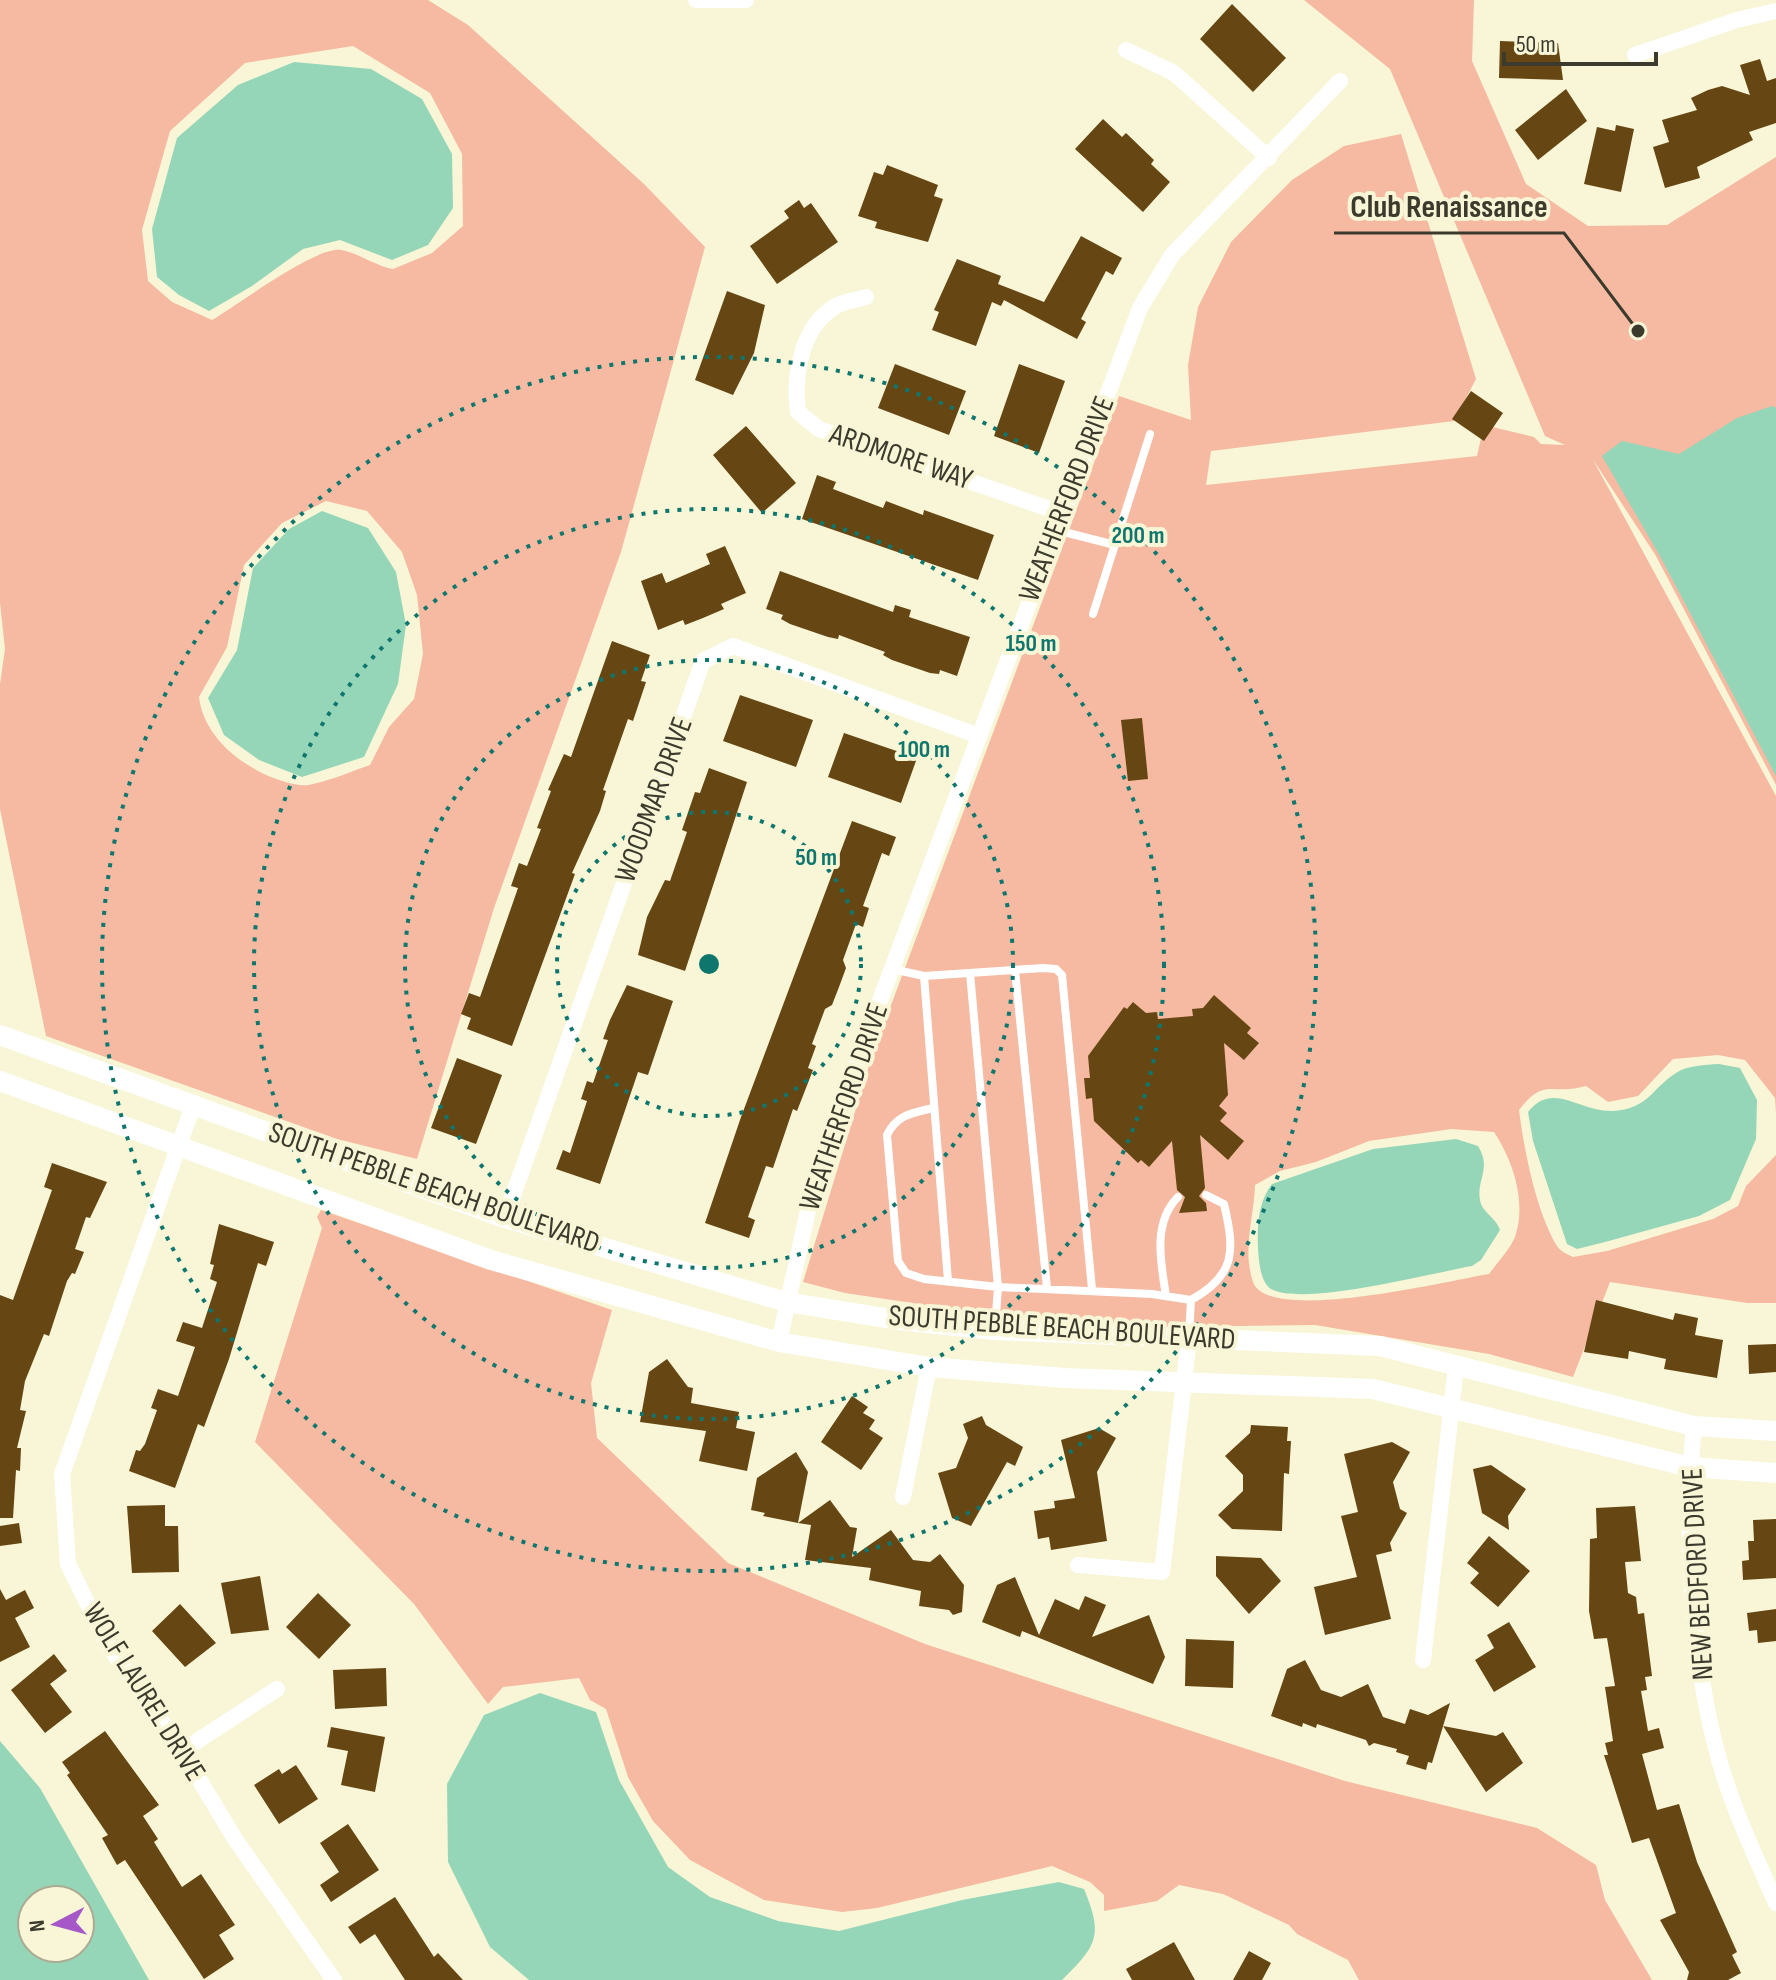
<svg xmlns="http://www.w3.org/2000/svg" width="1776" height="1980" viewBox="0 0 1776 1980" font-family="'Sofia Sans Condensed',sans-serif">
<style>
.green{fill:#f5baa1;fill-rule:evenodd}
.water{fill:#95d6b8;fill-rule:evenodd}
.building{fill:#664613}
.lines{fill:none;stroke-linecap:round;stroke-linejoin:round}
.service{stroke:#fff;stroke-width:8}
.minor{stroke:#fff;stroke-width:16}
.tertiary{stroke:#fff;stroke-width:20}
.ring{fill:none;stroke:#0f766e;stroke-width:4;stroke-dasharray:4 8}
.labels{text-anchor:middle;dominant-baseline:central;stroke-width:8;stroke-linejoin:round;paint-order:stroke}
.street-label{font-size:30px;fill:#3b3a2d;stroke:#f8f6d6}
.centre{fill:#0f766e;stroke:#f8f6d6;stroke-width:4}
.ring-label{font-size:24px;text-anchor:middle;font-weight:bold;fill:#0f766e;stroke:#f8f6d6;stroke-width:8;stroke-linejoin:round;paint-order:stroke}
.leader{fill:none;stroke:#3b3a2d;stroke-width:3}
.callout-dot{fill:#3b3a2d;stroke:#f8f6d6;stroke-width:3}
.callout-label{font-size:32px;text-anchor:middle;font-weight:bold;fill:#3b3a2d;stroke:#f8f6d6;stroke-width:8;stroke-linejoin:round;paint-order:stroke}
</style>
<rect width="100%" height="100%" fill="#f8f6d6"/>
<path class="green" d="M0,0H428L468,25L644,184L705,247L621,552L494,908L417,1159L337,1139L46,1036L0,809V684L5,649L0,603ZM353,46L430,93L462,154L463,226L432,253L393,269C375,266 359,253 341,250C316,246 239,304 212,320L172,302L148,281L142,230L170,131L245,63ZM326,501L367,511L402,552L417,595L423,654L414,699L389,727L370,765C355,770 313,788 299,785C256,778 204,743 199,697L227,647L244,565L282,523Z
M1304,0H1474L1472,61L1526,184L1588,226L1667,225L1776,157V785L1656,556L1592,458L1776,796V1114L1775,1098L1745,1060L1718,1055L1673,1059L1638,1096L1608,1102L1586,1086C1553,1096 1544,1076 1519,1110C1524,1150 1536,1211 1557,1246C1561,1252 1567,1254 1573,1257L1607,1251L1713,1219L1738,1206L1746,1186L1776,1155V1303H1747L1610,1282L1573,1377L1489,1354L1315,1325L1169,1327L960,1310L845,1293L803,1282L872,1056L1119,396L1191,420L1188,365L1198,307L1231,242L1292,180L1344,146L1401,134L1476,379L1454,421L1211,451L1206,485L1477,456L1484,425L1534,437L1541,444L1565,445L1545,436L1390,69ZM1451,1129L1494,1132C1513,1161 1527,1202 1515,1237C1510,1249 1497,1263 1489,1274C1451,1280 1268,1325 1253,1282C1242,1249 1254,1218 1255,1185L1280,1171L1316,1162L1369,1141Z
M321,1210L612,1310L591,1383L597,1438L728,1563L925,1644L1345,1781L1537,1828L1596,1865L1605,1900L1652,1980H1359L1348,1960L1297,1934L1289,1925L1223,1894L1179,1885L1157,1901L1104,1911V1895L1090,1882L1052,1866L877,1908L842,1912L764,1900L690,1860L653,1821L628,1777L606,1709L590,1700L579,1678L503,1687L488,1704L414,1604L255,1442L322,1228L317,1217Z"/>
<path class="water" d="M294,62L371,69L422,99L452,154L453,208L428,245L392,260L340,240L303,249L252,286L209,311L179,295L157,277L152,229L177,138L238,85Z
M1772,406L1776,408V776L1661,558L1602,456L1622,441L1679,454L1737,418Z
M322,511L368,528L396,572L406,625L398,684L364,757L302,777L259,760L224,735L208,698L237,650L253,568L289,529Z
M1719,1064L1740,1068L1757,1100L1756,1139L1730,1200L1699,1216L1605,1242L1577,1249L1567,1244L1533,1141L1528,1112C1553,1080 1580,1113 1614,1111C1649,1108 1651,1089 1676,1073C1688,1065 1705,1065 1719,1064Z
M1456,1139L1478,1146C1493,1170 1474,1181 1481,1204C1485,1214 1496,1218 1500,1230L1481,1260L1472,1266C1432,1273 1303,1307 1271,1289C1260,1282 1259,1261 1258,1249C1257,1226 1258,1202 1272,1184L1373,1149Z
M540,1693L596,1712L619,1780L668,1867L710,1897L778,1921L839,1931L962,1900L1059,1882L1084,1889C1103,1935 1098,1945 1062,1980H529L490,1947L448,1862L447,1784L484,1715Z
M0,1741L40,1788L149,1980H0ZM32,1900H80V1948H32Z"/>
<path class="building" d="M1232,4L1286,58L1253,92L1200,39Z
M1500,41L1558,43L1563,80L1499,78Z
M1760,59L1767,81L1776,78V123L1749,132L1753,140L1697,167L1700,178L1665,188L1653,147L1669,142L1662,120L1697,110L1691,98L1708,90L1722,86L1750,95L1740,65Z
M1566,89L1587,121L1538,160L1515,130Z
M1103,119L1122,137L1126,133L1154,160L1151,164L1170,182L1143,212L1075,149Z
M1616,125L1634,129L1621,192L1584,184L1597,127L1615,131Z
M887,165L938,185L934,196L943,199L928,242L875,228L877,222L858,216L874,172L883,175Z
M799,200L804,208L811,203L838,242L777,284L750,246L789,218L784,211Z
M1081,236L1122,258L1113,275L1106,271L1081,319L1086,322L1077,339L1004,300L1001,306L992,302L976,346L932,330L939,312L934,310L957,259L1001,276L998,284L1044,302Z
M727,291L765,305L754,353L733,395L695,380Z
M895,364L966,391L949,435L878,408Z
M1019,364L1065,381L1039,453L994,436Z
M1471,391L1503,413L1484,441L1452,419Z
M746,426L796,483L762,513L713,455Z
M817,475L836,482L833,489L883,508L886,501L923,515L924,510L994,535L978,580L802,519Z
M725,546L746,593L721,604L724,609L703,618L685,625L683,620L658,630L641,581L662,573L666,583L710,564L706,554Z
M780,571L893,612L895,605L911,610L909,617L970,637L957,676L940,670L939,674L930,673L892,660L883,655L885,652L839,635L838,639L828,637L790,624L781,619L783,615L766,609Z
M612,641L650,655L641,681L646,682L633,721L628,719L603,790L606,791L600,811L572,873L575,874L512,1046L467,1029L471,1018L461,1014L469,993L480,997L518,888L511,886L519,863L527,866L541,829L537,828L551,791L548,790L564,754L571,757Z
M740,695L813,720L796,767L723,741Z
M1142,718L1148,779L1128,781L1121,720Z
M844,733L917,758L901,803L828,777Z
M709,768L747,782L685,971L638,955L647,917L665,880L670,881L687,832L682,830L695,792L700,793Z
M852,821L896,837L889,856L882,853L863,906L869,908L863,927L856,924L843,960L846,968L839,987L832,1005L825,1009L812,1044L816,1046L808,1068L813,1070L797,1111L793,1109L773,1168L766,1166L748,1217L755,1220L749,1238L705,1223L741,1117Z
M627,985L673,1001L648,1075L638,1072L600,1184L556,1169L563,1150L570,1153L587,1101L581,1099L587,1081L593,1083L608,1040L603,1039L610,1020Z
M1214,995L1251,1028L1247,1033L1259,1043L1244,1060L1224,1043L1228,1095L1219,1106L1227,1113L1220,1121L1244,1141L1228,1160L1200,1135L1205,1188L1199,1196L1206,1203L1207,1211L1179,1213L1185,1197L1177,1190L1172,1141L1149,1167L1141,1160L1138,1163L1094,1121L1092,1098L1086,1099L1084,1078H1090L1088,1056L1124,1007L1127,1009L1133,1002L1146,1013L1157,1012L1158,1019L1193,1016L1192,1009L1203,1008Z
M457,1058L502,1075L476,1144L431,1128Z
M52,1163L107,1182L90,1218L86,1217L75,1249L84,1252L75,1274L72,1273L67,1281L49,1336L44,1334L25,1381L20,1410L26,1411L17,1448H21L20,1471L16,1470L13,1518H0V1295L13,1300L52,1190L44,1187Z
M219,1224L274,1242L266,1266L258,1263L229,1359L204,1427L198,1424L175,1488L129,1471L136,1450L140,1451L145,1444L157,1410L151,1408L158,1389L178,1396L195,1347L176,1341L183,1322L202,1328L217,1282L210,1279L214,1265L210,1264Z
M1596,1300L1673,1320L1675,1313L1698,1318L1695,1335L1723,1340L1717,1378L1664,1369L1666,1359L1629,1351L1628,1359L1584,1352Z
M1776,1344V1372L1749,1374L1748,1345Z
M667,1359L688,1387L693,1388L691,1403L739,1412L736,1428L755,1432L747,1471L699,1461L706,1431L640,1422L649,1372Z
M852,1396L868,1407L863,1413L875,1420L869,1429L883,1438L861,1470L821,1442Z
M982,1416L986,1425L1023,1447L1015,1466L1007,1462L971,1526L952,1518L938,1473L956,1468L968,1438L963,1424Z
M1251,1425L1288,1427L1287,1441H1291L1289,1474L1284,1473L1282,1531L1232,1529L1218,1515L1243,1491V1475L1225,1456L1250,1433Z
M1099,1428L1116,1438L1097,1472L1107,1541L1051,1550L1049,1537L1038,1539L1034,1511L1055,1508L1054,1501L1075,1498L1061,1440Z
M1392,1442L1410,1452L1393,1482L1400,1509L1407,1513L1390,1543L1392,1551L1376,1555L1391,1619L1325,1635L1314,1587L1357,1577L1341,1516L1358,1512L1344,1454Z
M796,1452L808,1472L798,1523L763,1516L765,1513L751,1510L757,1478Z
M1491,1465L1526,1489L1508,1516L1509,1530L1482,1513L1473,1469Z
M830,1500L850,1527L857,1528L852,1557L891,1530L913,1560L930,1562L940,1554L964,1585L962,1612L953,1615L949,1610L919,1606L921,1591L869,1580L871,1568L805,1560L811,1525L798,1523Z
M165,1505V1526H178L179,1572L132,1573L127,1506Z
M1635,1506L1641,1561L1625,1562L1628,1593L1636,1597L1638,1614L1644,1613L1652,1676L1645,1677L1647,1690L1641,1691L1648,1731L1659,1728L1664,1748L1642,1754L1657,1810L1679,1804L1697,1862L1737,1952L1732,1955L1741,1973L1728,1980H1687L1689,1972L1660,1920L1676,1913L1649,1838L1632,1843L1604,1755H1608L1605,1743L1613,1741L1605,1687L1615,1686L1607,1638L1594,1639L1589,1611L1590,1539L1597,1538L1596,1508Z
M1776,1519V1578L1743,1580L1742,1561L1749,1560L1748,1541H1754L1753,1520Z
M19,1523L22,1543L0,1546V1526Z
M1489,1536L1530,1571L1498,1607L1470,1583L1479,1573L1467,1563Z
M1216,1556L1261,1558L1281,1581L1249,1614L1216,1576Z
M260,1576L269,1630L231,1634L221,1583Z
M1015,1577L1039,1635L1055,1599L1079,1610L1085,1596L1106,1605L1092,1637L1149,1615L1165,1657L1153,1684L1022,1631L1020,1637L982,1622L997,1585Z
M0,1589L6,1600L25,1590L34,1608L15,1618L30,1647L0,1662Z
M318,1593L351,1625L319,1659L286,1627Z
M180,1604L216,1643L185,1667L152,1631Z
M1776,1609V1641L1758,1643L1757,1630L1749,1631L1747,1613Z
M1509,1622L1536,1667L1494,1692L1475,1660L1494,1648L1487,1635Z
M1186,1639L1234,1641L1233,1688L1185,1686Z
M54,1654L67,1671L50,1684L72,1712L45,1733L11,1690Z
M1305,1660L1321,1690L1341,1697L1368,1684L1383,1717L1405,1724L1410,1709L1428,1715L1450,1703L1432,1763L1428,1762L1426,1770L1406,1764L1409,1756L1396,1752L1397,1749L1374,1743L1369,1746L1366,1740L1317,1724L1316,1728L1303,1723L1302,1727L1271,1716L1287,1669Z
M386,1668L387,1706L335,1709L333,1670Z
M1443,1726L1496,1736L1503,1732L1523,1763L1486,1792Z
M331,1727L385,1737L375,1792L341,1785L348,1751L327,1747Z
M105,1731L159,1805L143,1816L158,1839L154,1842L182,1887L201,1874L235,1925L219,1935L234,1959L204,1979L125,1860L117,1865L102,1838L108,1835L67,1775L70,1773L62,1762Z
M296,1765L318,1799L279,1824L254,1785L279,1769L282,1774Z
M348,1824L379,1870L331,1902L320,1885L339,1872L320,1843Z
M395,1897L434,1957L438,1953L463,1980H405L375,1934L360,1944L348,1927Z
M1174,1942L1195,1980H1132L1126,1969Z
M1249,1951L1271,1963L1262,1980H1233Z"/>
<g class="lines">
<path class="service" d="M1056,530L1115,545
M1093,614L1150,434
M892,969L924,976L948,1281
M1015,970L1047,1288
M970,973L998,1287L995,1329
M924,976L1043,968L1056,969L1062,975L1092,1289
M933,1108C913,1113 897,1114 887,1135L898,1261L906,1273L924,1279L998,1287L1152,1294L1191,1300L1189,1337
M1166,1296C1161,1263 1152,1223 1178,1197
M1191,1300C1236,1275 1235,1251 1224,1204L1206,1195"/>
<path class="minor" d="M696,0H746
M1126,50L1174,73L1269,158
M1635,55L1737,20L1776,11
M866,297C857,300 844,301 836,306C801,326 793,377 798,412L819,429L1061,513
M194,1103L62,1474L68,1564L108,1645L182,1751L235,1839L334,1980
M505,1218L703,661L733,646L979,736
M779,1342L811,1197L837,1115L1140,308L1172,255L1340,81
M1694,1426C1684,1525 1691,1652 1716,1748C1729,1801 1754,1853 1776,1903
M903,1497L929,1367
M1078,1565L1162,1572L1189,1338
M1423,1660L1456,1367
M182,1751L277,1689"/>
<path class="tertiary" d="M0,1035L505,1218L786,1302L898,1320L994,1330L1380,1346L1694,1426L1776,1431
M0,1081L491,1260L779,1342L929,1367L1064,1378L1373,1389L1690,1467L1776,1473"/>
</g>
<g class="ring">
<circle cx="709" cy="964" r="152"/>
<circle cx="709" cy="964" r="304"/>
<circle cx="709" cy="964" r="455"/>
<circle cx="709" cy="964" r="607"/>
</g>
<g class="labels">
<g class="street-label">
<text transform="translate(901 457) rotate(19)">ARDMORE WAY</text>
<text transform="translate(1067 499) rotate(-69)">WEATHERFORD DRIVE</text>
<text transform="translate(654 800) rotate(-70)">WOODMAR DRIVE</text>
<text transform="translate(844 1107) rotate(-71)">WEATHERFORD DRIVE</text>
<text transform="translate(434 1188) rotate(19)">SOUTH PEBBLE BEACH BOULEVARD</text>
<text transform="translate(1062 1328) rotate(4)">SOUTH PEBBLE BEACH BOULEVARD</text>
<text transform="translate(1698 1574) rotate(-93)">NEW BEDFORD DRIVE</text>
<text transform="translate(144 1692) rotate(58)">WOLF LAUREL DRIVE</text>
</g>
</g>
<circle cx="709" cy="964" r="12" class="centre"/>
<g class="ring-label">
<text x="1138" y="543">200 m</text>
<text x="1031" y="651">150 m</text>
<text x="924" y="757">100 m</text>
<text x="816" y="865">50 m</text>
</g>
<path class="leader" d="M1638 331L1564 233H1334"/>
<circle class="callout-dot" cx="1638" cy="331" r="8"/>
<g class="callout-label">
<text x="1449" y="217">Club Renaissance</text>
</g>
<g transform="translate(56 1924) rotate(264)"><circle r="38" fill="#f8f6d6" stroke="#acab92" stroke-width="2"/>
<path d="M0-6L14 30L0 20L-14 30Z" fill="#a658c9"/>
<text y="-12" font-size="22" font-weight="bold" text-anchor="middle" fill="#3b3a2d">N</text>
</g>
<path d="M1504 52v12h152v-12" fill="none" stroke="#3b3a2d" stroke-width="4"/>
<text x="1516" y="52" font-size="24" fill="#3b3a2d" stroke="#f8f6d6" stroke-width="6" paint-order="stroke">50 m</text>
</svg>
